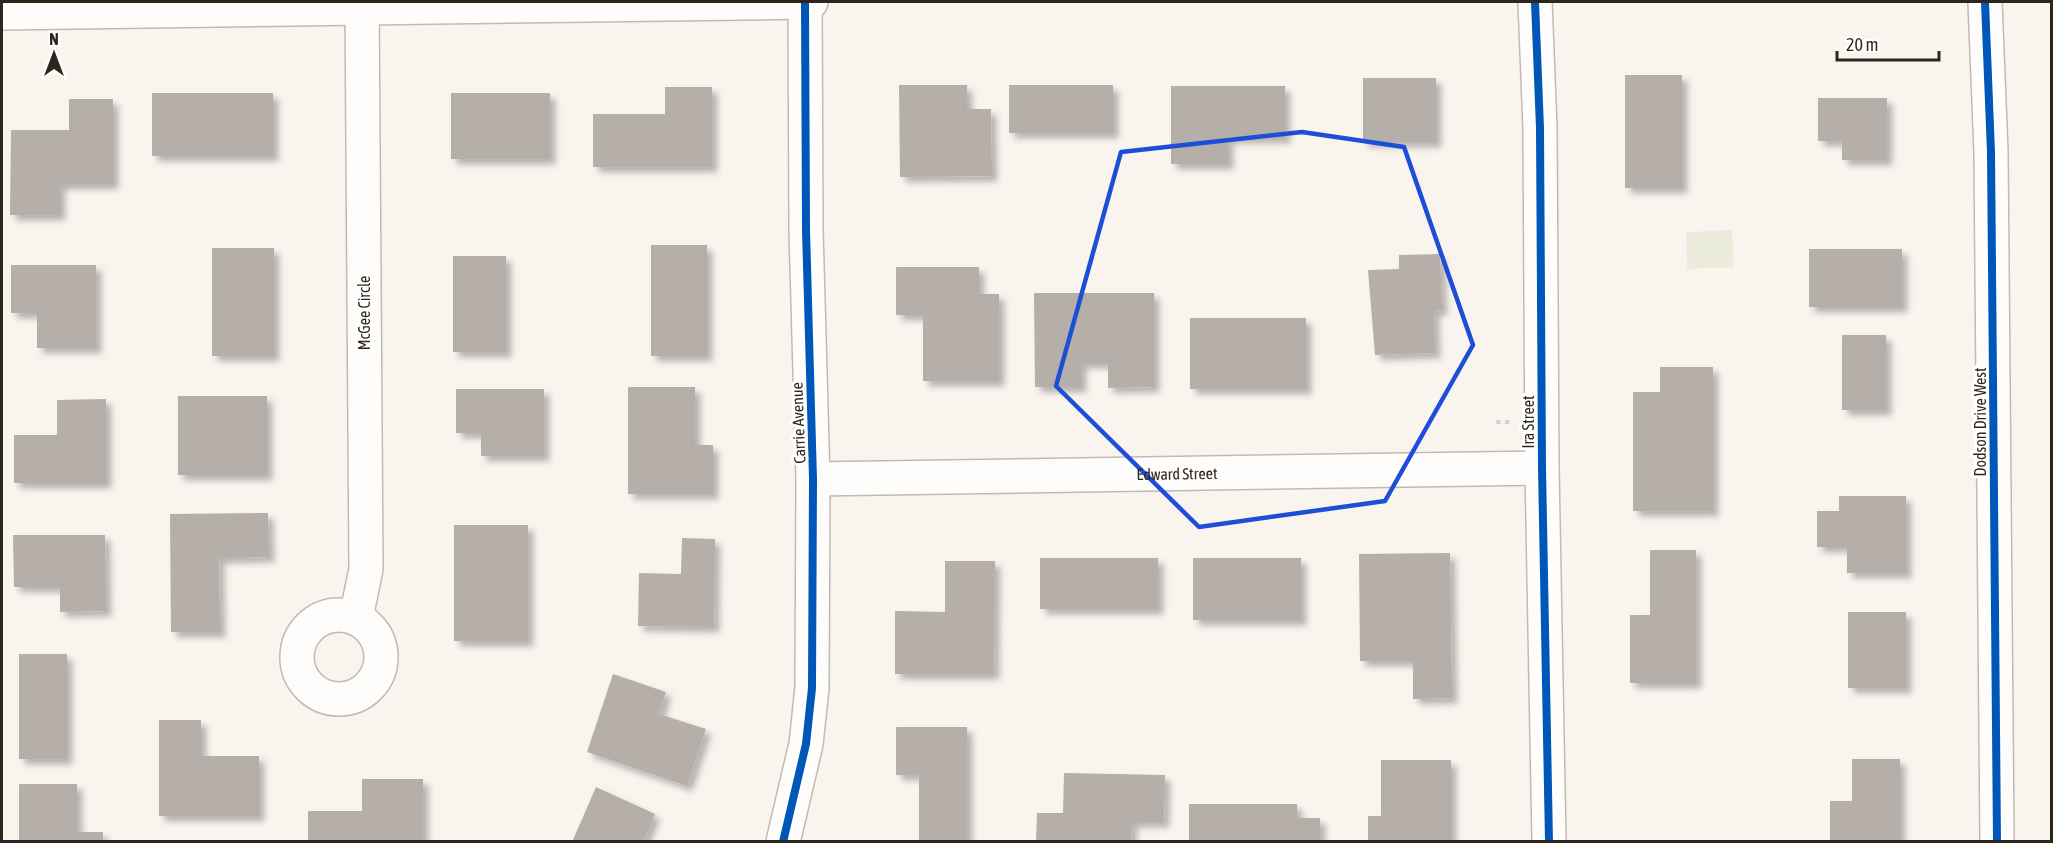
<svg xmlns="http://www.w3.org/2000/svg" width="2053" height="843" viewBox="0 0 2053 843" font-family="'Asap Condensed',sans-serif">
<style>
.green{fill:#ebecdb}
.building{fill:#b6aea8;filter:url(#shadow)}
.lines{fill:none;stroke-linecap:round;stroke-linejoin:round}
.minor-casing{stroke:#c1bab3;stroke-width:36}
.path{stroke:#d5d4d2;stroke-width:4;stroke-dasharray:4.5 4.5;stroke-linecap:butt}
.minor{stroke:#fefdfc;stroke-width:33}
.cycleway-casing{stroke:#fff;stroke-width:11}
.cycleway{stroke:#0057b8;stroke-width:8}
.marked{fill:none;stroke:#1d4ed8;stroke-width:4.5;stroke-linejoin:round}
.labels{text-anchor:middle;dominant-baseline:central;stroke-width:6;stroke-linejoin:round;paint-order:stroke}
.street-label{font-size:16px;fill:#2f261b;stroke:#fff}
</style>
<defs>
<filter id="shadow"><feDropShadow dx="5.5" dy="5.5" stdDeviation="3" flood-color="#0004"/></filter>
</defs>
<rect width="100%" height="100%" fill="#f9f4ee"/>
<path class="green" d="M1732,230L1734,267L1687,269L1686,232Z"/>
<path class="building" d="M1625,75H1682V188H1625Z
M1363,78H1436V142H1363Z
M899,85H967V109H991L992,176L900,177Z
M1009,85H1113V133H1009Z
M1171,86H1285V138H1228V164H1171Z
M665,87H712V167H593V114H665Z
M152,93H273V156H152Z
M451,93H550V159H451Z
M1818,98H1887V160H1842V141H1818Z
M69,99H113V184H60V215H10L11,130H69Z
M651,245H707V356H651Z
M212,248H274V356H212Z
M1809,249H1902V307H1809Z
M1440,254L1442,310L1434,311L1435,353L1375,355L1368,270L1399,269V255Z
M453,256H506V352H453Z
M11,265H96V348H37V313H11Z
M896,267H979V294H999V381H923V315H896Z
M1034,293H1154V387L1108,388V363H1081V387H1035Z
M1190,318H1306V389H1190Z
M1842,335H1886V410H1842Z
M1660,367H1713V511H1633V392H1660Z
M628,387H695V445H713V494H628Z
M456,389H544V456H481V433H456Z
M178,396H267V475H178Z
M106,399V483H14V435H57V400Z
M1839,496H1906V573H1847V547H1817V511H1839Z
M268,513L269,557L219,558L220,632H171L170,514Z
M454,525H528V641H454Z
M13,535H105L106,611L60,612V587H14Z
M682,538L715,539L714,627L638,626L639,573L681,574Z
M1650,550H1696V683H1630V615H1650Z
M1450,553L1452,698L1413,699V661H1360L1359,554Z
M1040,558H1158V609H1040Z
M1193,558H1301V620H1193Z
M945,561H995L994,674H895V611L945,612Z
M1848,612H1906V688H1848Z
M19,654H67V759H19Z
M613,674L666,692L659,714L706,729L687,786L587,752Z
M159,720H201V756H259V816H159Z
M896,727H967V842H919V775H896Z
M1852,759H1900V842H1830V801H1852Z
M1381,760H1451V842H1368V816H1381Z
M1064,773L1165,775L1164,822H1132L1131,842H1036L1037,813H1063Z
M362,779H423V842H308V811H362Z
M19,784H77V832H103V842H19Z
M596,787L655,814L643,842H572Z
M1189,804H1297V818H1320V842H1189Z"/>
<g class="lines">
<defs>
<g id="minor">
<path d="M1535,2L1540,128L1542,468L1549,842"/>
<path d="M1985,2L1991,152L1997,842"/>
<path d="M2,13L811,2"/>
<path id="s1" d="M813,479L1542,468"/>
<circle cx="339" cy="657" r="42"/>
<path d="M356,618L366,569L362,2"/>
<path d="M783,842L806,744L812,688L813,479L806,230L805,2"/>
</g>
</defs>
<use href="#minor" class="minor-casing"/>
<path class="path" d="M1496,422H1510"/>
<use href="#minor" class="minor"/>
<defs>
<path id="cycleway" d="M1535,2L1540,128L1542,468L1549,842
M1985,2L1991,152L1997,842
M783,842L806,744L812,688L813,479L806,230L805,2"/>
</defs>
<use href="#cycleway" class="cycleway-casing"/>
<use href="#cycleway" class="cycleway"/>
</g>
<path class="marked" d="M1302,132L1404,147L1473,345L1385,501L1199,527L1056,386L1121,152Z"/>
<g class="labels">
<g class="street-label">
<text transform="translate(364 313) rotate(-90)">McGee Circle</text>
<text transform="translate(1528 422) rotate(-90)">Ira Street</text>
<text transform="translate(1980 422) rotate(-90)">Dodson Drive West</text>
<text transform="translate(798 423) rotate(-92)">Carrie Avenue</text>
<text stroke="none"><textPath href="#s1" startOffset="364">Edward Street</textPath></text>
</g>
</g>
<rect width="2053" height="843" fill="none" stroke="#2f261b" stroke-width="6"/>
<g transform="translate(54 54)" stroke="#ffffff" stroke-width="4.5" paint-order="stroke">
<path d="M0-4.5L10 22L0 15L-10 22Z" fill="#2f261b"/>
<text y="-9" font-size="16" font-weight="bold" text-anchor="middle" fill="#2f261b">N</text>
</g>
<path d="M1837 51v9h102v-9" fill="none" stroke="#2f261b" stroke-width="3"/>
<text x="1846" y="51" font-size="18" fill="#2f261b" stroke="#ffffff" stroke-width="4.5" paint-order="stroke">20 m</text>
</svg>
